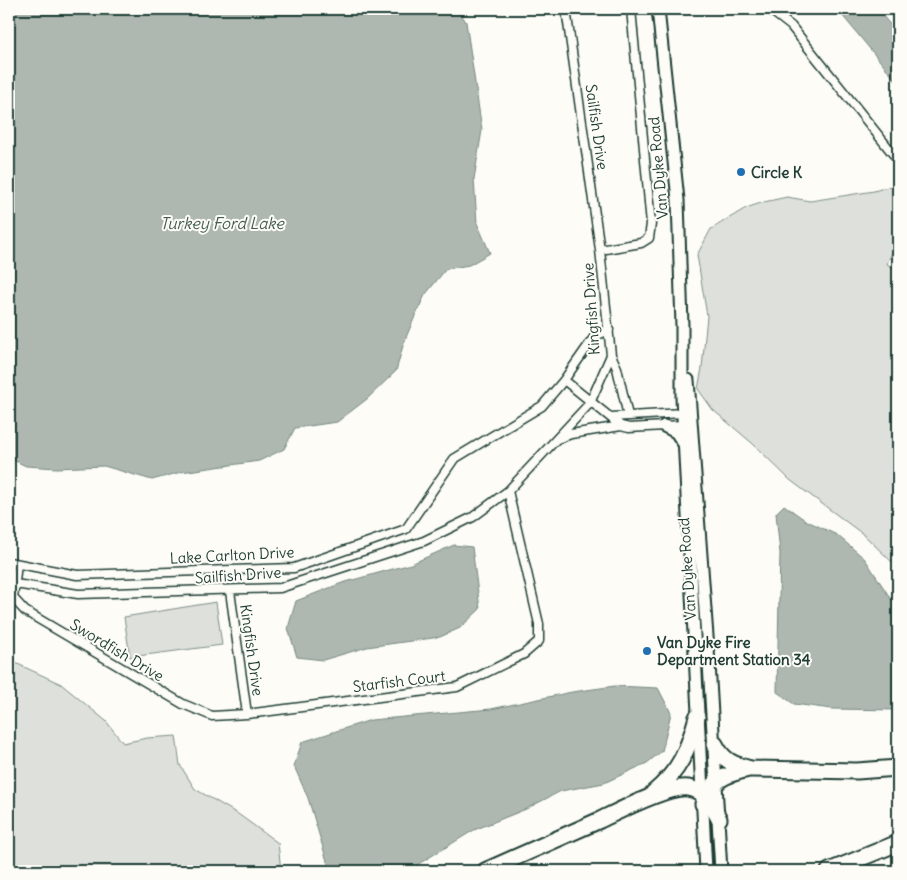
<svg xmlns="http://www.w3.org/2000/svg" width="907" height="880" viewBox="0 0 907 880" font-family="Delius,sans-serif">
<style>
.green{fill:#dde0db;stroke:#7e8e88}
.water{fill:#aeb8b1;stroke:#75877f}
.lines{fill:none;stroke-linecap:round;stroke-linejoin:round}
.street-casing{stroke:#1f3d34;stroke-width:11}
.secondary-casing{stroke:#1f3d34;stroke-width:15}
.highway-casing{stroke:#1f3d34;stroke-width:19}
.street{stroke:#fdfcf7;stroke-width:8}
.secondary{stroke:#fdfcf7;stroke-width:11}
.highway{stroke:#fdfcf7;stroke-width:15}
.poi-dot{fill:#1f6fb2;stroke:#fdfcf7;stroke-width:2}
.labels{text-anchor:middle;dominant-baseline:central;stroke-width:4;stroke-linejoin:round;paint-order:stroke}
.street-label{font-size:15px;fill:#1f3d34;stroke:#fdfcf7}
.poi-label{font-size:15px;font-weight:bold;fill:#1f3d34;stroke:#fdfcf7;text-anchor:start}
.water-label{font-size:16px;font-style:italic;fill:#435c53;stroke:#fdfcf7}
</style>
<rect width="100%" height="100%" fill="#fdfcf7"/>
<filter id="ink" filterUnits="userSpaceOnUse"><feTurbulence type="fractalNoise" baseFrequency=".02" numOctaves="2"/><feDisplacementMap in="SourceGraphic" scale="10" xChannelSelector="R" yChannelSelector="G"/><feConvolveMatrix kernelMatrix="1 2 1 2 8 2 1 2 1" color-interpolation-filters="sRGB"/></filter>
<g filter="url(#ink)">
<path class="green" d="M898,184V239L887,264L898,270V568L864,535L790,480L752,443L713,410L698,389L702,368L707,316L697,255L711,229L746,208L764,202L787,197L810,201L874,191Z
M216,602L222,645L130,657L124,617Z
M9,660L61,684L106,721L123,743L147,738L176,736L180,765L195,789L238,814L278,843L281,871H9Z"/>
<path class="water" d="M9,9H458L466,22L482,130L474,179L477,223L490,253L469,265L446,269L425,295L416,314L404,342L396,371L367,399L337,422L295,428L284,449L259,461L181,472L152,480L104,466L57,468L26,466L9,458Z
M837,9H877L898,34V83Z
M784,505L805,520L837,535L865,559L898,610V710L832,709L794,704L777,692L780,553L776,513Z
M454,545L472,547L480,609L460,628L440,637L367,647L323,660L297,657L288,628L296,601L342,583L411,564Z
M615,686L658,688L671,713L662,751L647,763L604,783L561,791L526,809L474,830L407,871H330L308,798L294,766L302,742L371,720L491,709L572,692Z"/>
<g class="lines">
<defs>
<path id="street" d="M769,9L791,26L898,160
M600,250L641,243L649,238L651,224L631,9
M611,355L617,368L628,416
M564,380L621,426L629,428L683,425L687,423
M611,417L683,413L685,414
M557,439L571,434L621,426
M9,562L77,575L294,568L406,529L454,459L542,406L564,380L595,336L609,330
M17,564L13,598L25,611L183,704L212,716L247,714L457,687L524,654L539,641V624L508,491
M9,583L78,594L280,588L424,541L473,517L508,491L590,403L611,355L600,250L566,9
M230,591L247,714"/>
<path id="secondary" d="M658,9L678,200L682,326V397L706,871
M688,380L709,663L721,871
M664,426L676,432L684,444"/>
<path id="highway" d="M715,744C723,761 734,765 751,769L857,771L898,768
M653,793C680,771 688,750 697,717
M703,804C711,780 726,774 749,769
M485,871C523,854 561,837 600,820C619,811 669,785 688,788C706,791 712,805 719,819
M829,871L898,843"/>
</defs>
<use href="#street" class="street-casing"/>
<use href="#secondary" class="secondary-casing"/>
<use href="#highway" class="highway-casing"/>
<use href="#street" class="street"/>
<use href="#secondary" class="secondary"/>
<use href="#highway" class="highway"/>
</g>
</g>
<g class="poi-dot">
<circle cx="741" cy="172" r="5"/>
<circle cx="647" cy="651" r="5"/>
</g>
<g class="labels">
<g class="street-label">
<text transform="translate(597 127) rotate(82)">Sailfish Drive</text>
<text transform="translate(658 168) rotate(-95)">Van Dyke Road</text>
<text transform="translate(591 309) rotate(-94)">Kingfish Drive</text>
<text transform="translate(232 555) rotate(-3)">Lake Carlton Drive</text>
<text transform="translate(687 569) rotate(-94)">Van Dyke Road</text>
<text transform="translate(238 575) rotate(-4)">Sailfish Drive</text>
<text transform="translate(117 650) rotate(31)">Swordfish Drive</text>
<text transform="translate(252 650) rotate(82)">Kingfish Drive</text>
<text transform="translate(399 681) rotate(-7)">Starfish Court</text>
</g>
<g class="poi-label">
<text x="751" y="172">Circle K</text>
<text x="657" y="642">Van Dyke Fire<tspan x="657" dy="17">Department Station 34</tspan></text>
</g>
<g class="water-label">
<text x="222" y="223">Turkey Ford Lake</text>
</g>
</g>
<rect width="907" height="880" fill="none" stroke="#fdfcf7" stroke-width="30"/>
<rect x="15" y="15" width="877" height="850" fill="none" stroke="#1f3d34" stroke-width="2" filter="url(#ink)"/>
</svg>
